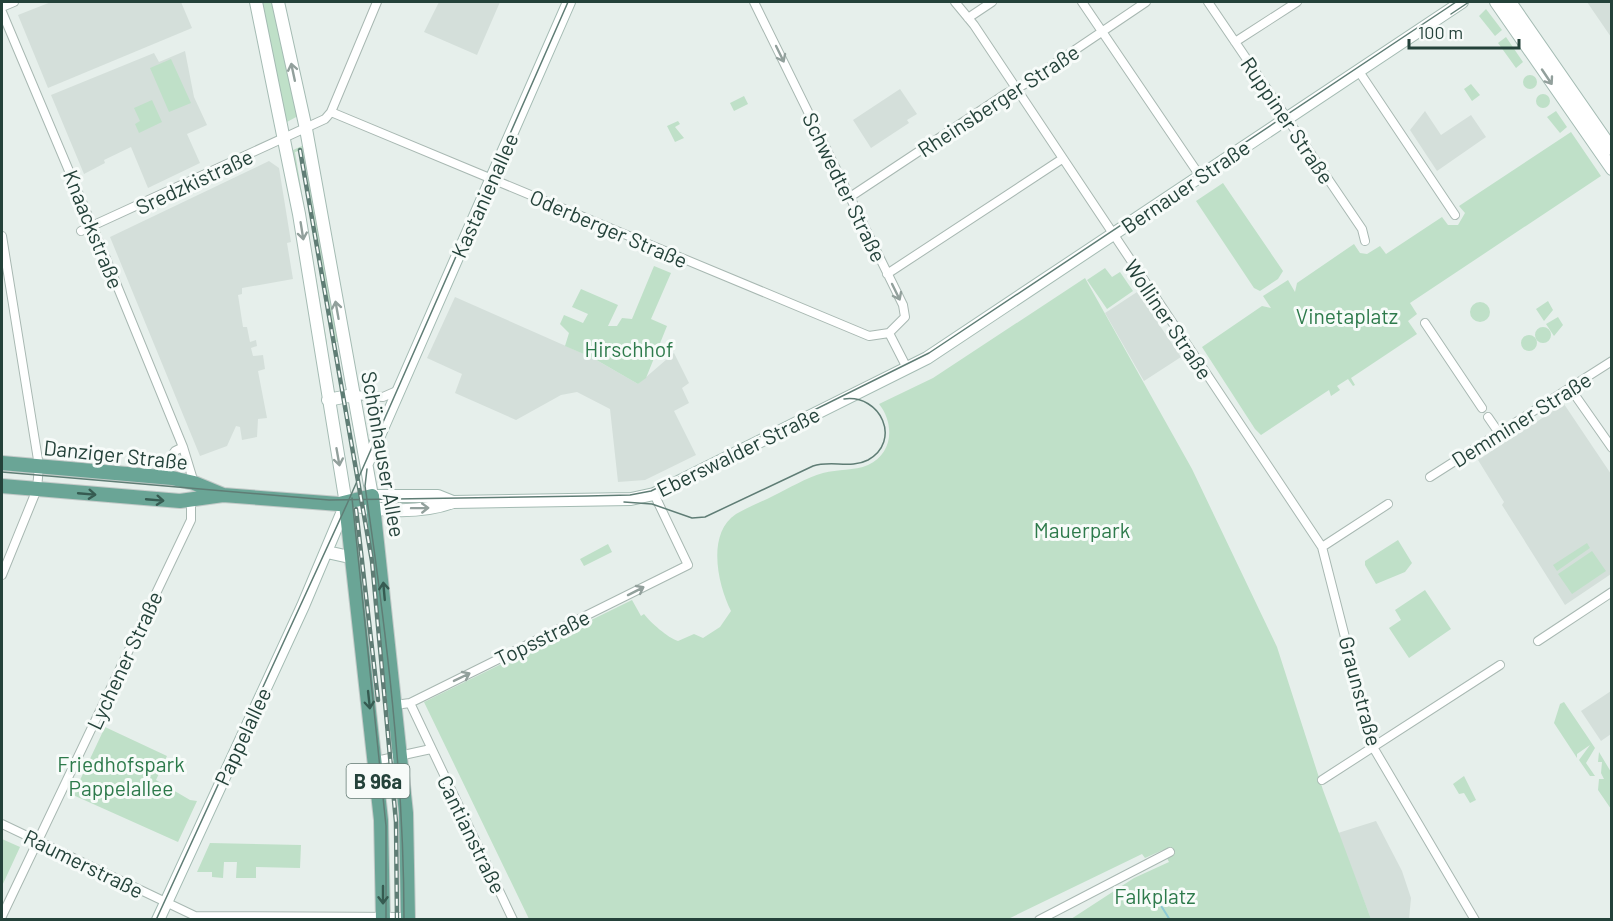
<svg xmlns="http://www.w3.org/2000/svg" width="1613" height="921" viewBox="0 0 1613 921" font-family="Barlow,sans-serif">
<style>
.built{fill:#d4dfda}
.green{fill:#bfe0c8}
.lines{fill:none;stroke-linecap:round;stroke-linejoin:round}
.stream{stroke:#8ec9d4;stroke-width:2}
.street-casing{stroke:#a8b8b2;stroke-width:10}
.secondary-casing{stroke:#a4bbb3;stroke-width:14}
.primary-casing{stroke:#c2cac8;stroke-width:16}
.street{stroke:#fff;stroke-width:8}
.secondary{stroke:#fff;stroke-width:12}
.primary{stroke:#6aa596;stroke-width:14}
.tram{stroke:#5f7d75;stroke-width:1.5}
.rail-casing{stroke:#5f7d75;stroke-width:4.5}
.rail{stroke:#f7fbf9;stroke-width:2;stroke-dasharray:7;stroke-linecap:butt}
.oneway{stroke:#92a09c}
.oneway2{stroke:#365b51}
.labels{text-anchor:middle;dominant-baseline:central;stroke-width:6;stroke-linejoin:round;paint-order:stroke}
.shield{fill:#f7fbf9;stroke:#637a73;stroke-width:1.5}
.shield-label{font-size:20px;font-weight:bold;fill:#24423a}
.street-label{font-size:21px;fill:#24423a;stroke:#f7fbf9}
.park-label{font-size:21px;fill:#2d7a4b;stroke:#f7fbf9}
</style>
<rect width="100%" height="100%" fill="#e6efeb"/>
<path class="built" d="M51,2H181L192,28L48,88L18,15Z
M439,2H500L477,55L424,32Z
M1587,2H1611V37Z
M185,51L194,97L207,125L187,134L200,163L148,188L131,147L104,160L105,163L84,174L51,95L154,53L159,62Z
M900,89L917,114L907,120L909,123L871,148L853,120Z
M1425,111L1441,135L1471,115L1486,137L1437,171L1410,130Z
M269,161L279,168L291,242L287,243L293,279L242,288V294L238,295L243,327H247L250,342L256,340L257,346L251,348L253,356L263,355L265,369L258,371L267,418L258,419L257,437L242,440L240,427L236,426L227,446L200,456L110,237Z
M1137,292L1181,357L1144,381L1105,313Z
M455,297L593,358L638,384L674,353L689,383L682,388L689,403L674,411L696,455L645,480L618,482L610,409L577,392L561,395L516,420L455,393L462,374L427,358Z
M1564,404L1611,474V574L1565,605L1502,505L1504,502L1478,460Z
M1611,691V734L1601,741L1581,711Z
M1376,821L1402,871L1411,898L1409,919H1371L1338,833Z"/>
<path class="green" d="M260,2H274L298,116L285,123Z
M1486,9L1502,30L1495,36L1479,16Z
M1506,37L1523,62L1516,68L1498,43Z
M171,59L191,103L169,112L150,68Z
M1523 82a7 7 0 1 1 14 0a7 7 0 1 1-14 0Z
M1471,84L1480,95L1472,101L1464,89Z
M1536 101a7 7 0 1 1 14 0a7 7 0 1 1-14 0Z
M744,96L748,104L734,111L730,103Z
M152,100L162,122L139,133L135,124L140,121L134,108Z
M1556,111L1567,127L1560,133L1547,117Z
M678,121L680,124L675,127L684,138L675,142L667,126Z
M1571,132L1601,176L1410,303L1417,314L1408,321L1417,334L1351,378L1355,385L1353,386L1348,379L1337,386L1340,390L1331,396L1329,390L1261,435L1255,429L1202,347L1262,306L1271,308L1263,296L1288,280L1295,292L1297,283L1354,244L1360,253L1367,254L1380,246L1386,254L1442,217L1448,225H1458L1465,213L1459,206Z
M304,145L339,342H336L302,150L295,152L327,343H325L291,151Z
M1223,183L1283,271L1278,279L1260,291L1254,288L1196,201Z
M654,266L671,273L651,319L667,326L646,378L638,384L593,358L565,346L569,333L560,324L564,315L583,323L588,314L572,307L581,289L618,305L608,326H617L622,318L632,319Z
M1105,268L1112,277L1120,272L1133,291L1107,309L1087,280Z
M1085,278L1192,469L1277,647L1323,790L1371,919H1071L1134,878L1169,862L1163,850L1145,858L1142,854L1008,919H529L424,702L632,600L641,616L644,614C650,622 668,638 678,641L694,634L703,638L720,627L731,611C718,585 706,534 736,514C748,507 761,502 773,496C789,488 806,478 823,473C838,469 854,471 868,465C893,454 895,424 879,404L933,378Z
M1548,301L1553,310L1544,321L1536,309Z
M1470 312a10 10 0 1 1 20 0a10 10 0 1 1-20 0Z
M1558,317L1563,325L1554,336L1546,324Z
M1535 335a8 8 0 1 1 16 0a8 8 0 1 1-16 0Z
M1521 343a8 8 0 1 1 16 0a8 8 0 1 1-16 0Z
M1398,540L1412,563L1405,572L1376,584L1365,565V561Z
M1587,543L1590,548L1557,571L1553,565Z
M608,544L612,552L584,566L580,559Z
M1592,551L1606,571L1572,594L1558,574Z
M1425,590L1451,629L1409,658L1389,628L1401,620L1395,610Z
M1564,702L1595,748L1586,763L1595,776H1590L1579,760L1590,745L1577,754V758L1554,723L1560,704Z
M105,727L167,756L156,780L190,800L197,801L178,842L73,795Z
M1599,752L1611,772V809L1598,790L1599,779H1604L1601,773L1602,762H1598Z
M1464,776L1476,800L1470,803L1464,793L1459,794L1453,784Z
M2,839L20,847L2,886Z
M210,843L301,845L300,868L256,867V878H236L237,862H224L223,878L212,877V872H197Z"/>
<g class="lines">
<path class="stream" d="M1151,896L1156,906L1160,904L1170,920"/>
<defs>
<path id="street" d="M955,2L974,25L1322,547L1373,747L1475,920
M1082,2L1200,176
M1208,2L1362,229L1365,241
M2,7L14,2
M2,12L107,261L183,447L194,483
M968,18L992,2
M1235,42L1297,2
M1358,70L1455,215
M331,112L869,336L889,333L905,317L903,305L754,2
M850,197L1007,93L1023,85L1146,2
M81,231L325,119L331,112L377,2
M2,236L39,466L37,489L2,575
M887,274L1062,159
M1425,323L1482,408
M889,333L907,368
M1570,388L1612,448
M353,395L383,397L399,390
M1488,417L1499,433
M157,477L175,451L183,447
M1430,477L1612,361
M1322,547L1388,504
M1538,641L1612,592
M410,703L513,920
M395,705L410,703L688,565L654,494
M376,761L431,749
M1322,780L1500,665
M2,824L195,916L408,917
M2,916L191,520V500
M1039,920L1170,852"/>
<path id="secondary" d="M256,2L299,214L346,504
M278,2L306,129L372,496H438L453,502
M1496,2L1612,169
M1510,2L1612,149
M328,400L353,395
M367,463L569,2
M346,504C380,511 420,514 453,502L631,499L654,494L927,358L1462,2
M327,552L354,558
M158,920L303,606L346,504"/>
<path id="primary" d="M2,463L172,478L194,483L223,495
M2,486L180,501L223,495L339,504L372,496L406,813L408,920
M346,504L381,820L383,920"/>
</defs>
<use href="#street" class="street-casing"/>
<use href="#secondary" class="secondary-casing"/>
<use href="#primary" class="primary-casing"/>
<use href="#street" class="street"/>
<use href="#secondary" class="secondary"/>
<use href="#primary" class="primary"/>
<path class="tram" d="M1451,14L1469,2
M367,469L365,486C386,629 404,775 404,920
M2,472L329,500L587,496L630,495L651,491L929,353L1456,2
M352,498L386,826V920
M624,502L652,504L692,518L705,517L813,466C831,460 851,469 868,460C902,441 881,394 844,399
M156,920L347,504L568,2"/>
<defs>
<path id="rail" d="M300,150L372,561L396,822L397,920
M356,509L378,700"/>
</defs>
<use href="#rail" class="rail-casing"/>
<use href="#rail" class="rail"/>
</g>
<defs><path id="oneway-shaft" d="M-6 0H5M1.5-3L5.5 0L1.5 3" fill="none" stroke-width="1.6" stroke-linecap="round" stroke-linejoin="round" transform="scale(1.5)"/></defs>
<g class="oneway">
<use href="#oneway-shaft" transform="translate(780 54) rotate(64)"/>
<use href="#oneway-shaft" transform="translate(293 72) rotate(-102)"/>
<use href="#oneway-shaft" transform="translate(1547 77) rotate(56)"/>
<use href="#oneway-shaft" transform="translate(302 231) rotate(81)"/>
<use href="#oneway-shaft" transform="translate(896 292) rotate(64)"/>
<use href="#oneway-shaft" transform="translate(337 310) rotate(-100)"/>
<use href="#oneway-shaft" transform="translate(338 457) rotate(80)"/>
<use href="#oneway-shaft" transform="translate(420 508) rotate(-1)"/>
<use href="#oneway-shaft" transform="translate(636 591) rotate(-27)"/>
<use href="#oneway-shaft" transform="translate(462 677) rotate(-26)"/>
</g>
<g class="oneway2">
<use href="#oneway-shaft" transform="translate(87 494) rotate(5)"/>
<use href="#oneway-shaft" transform="translate(155 500) rotate(5)"/>
<use href="#oneway-shaft" transform="translate(384 591) rotate(-95)"/>
<use href="#oneway-shaft" transform="translate(369 700) rotate(84)"/>
<use href="#oneway-shaft" transform="translate(383 895) rotate(90)"/>
</g>
<g class="labels">
<rect class="shield" x="346.5" y="764" width="63" height="34" rx="4.5"/>
<g class="shield-label">
<text x="378" y="781">B 96a</text>
</g>
<g class="street-label">
<text transform="translate(998 100) rotate(-33)">Rheinsberger Straße</text>
<text transform="translate(1288 120) rotate(56)">Ruppiner Straße</text>
<text transform="translate(194 181) rotate(-25)">Sredzkistraße</text>
<text transform="translate(1185 186) rotate(-34)">Bernauer Straße</text>
<text transform="translate(845 187) rotate(64)">Schwedter Straße</text>
<text transform="translate(484 195) rotate(-66)">Kastanienallee</text>
<text transform="translate(609 228) rotate(23)">Oderberger Straße</text>
<text transform="translate(94 229) rotate(68)">Knaackstraße</text>
<text transform="translate(1169 319) rotate(56)">Wolliner Straße</text>
<text transform="translate(1521 419) rotate(-32)">Demminer Straße</text>
<text transform="translate(738 451) rotate(-26)">Eberswalder Straße</text>
<text transform="translate(116 454) rotate(6)">Danziger Straße</text>
<text transform="translate(384 454) rotate(80)">Schönhauser Allee</text>
<text transform="translate(542 637) rotate(-26)">Topsstraße</text>
<text transform="translate(124 660) rotate(-65)">Lychener Straße</text>
<text transform="translate(1361 691) rotate(75)">Graunstraße</text>
<text transform="translate(242 736) rotate(-65)">Pappelallee</text>
<text transform="translate(472 834) rotate(64)">Cantianstraße</text>
<text transform="translate(84 863) rotate(26)">Raumerstraße</text>
</g>
<g class="park-label">
<text x="1347" y="315">Vinetaplatz</text>
<text x="629" y="348">Hirschhof</text>
<text x="1082" y="529">Mauerpark</text>
<text x="121" y="763">Friedhofspark<tspan x="121" dy="24">Pappelallee</tspan></text>
<text x="1155" y="895">Falkplatz</text>
</g>
</g>
<rect width="1613" height="921" fill="none" stroke="#24423a" stroke-width="6"/>
<path d="M1409 39v9h110v-9" fill="none" stroke="#24423a" stroke-width="3"/>
<text x="1418" y="39" font-size="18" fill="#24423a" stroke="#f7fbf9" stroke-width="4.5" paint-order="stroke">100 m</text>
</svg>
